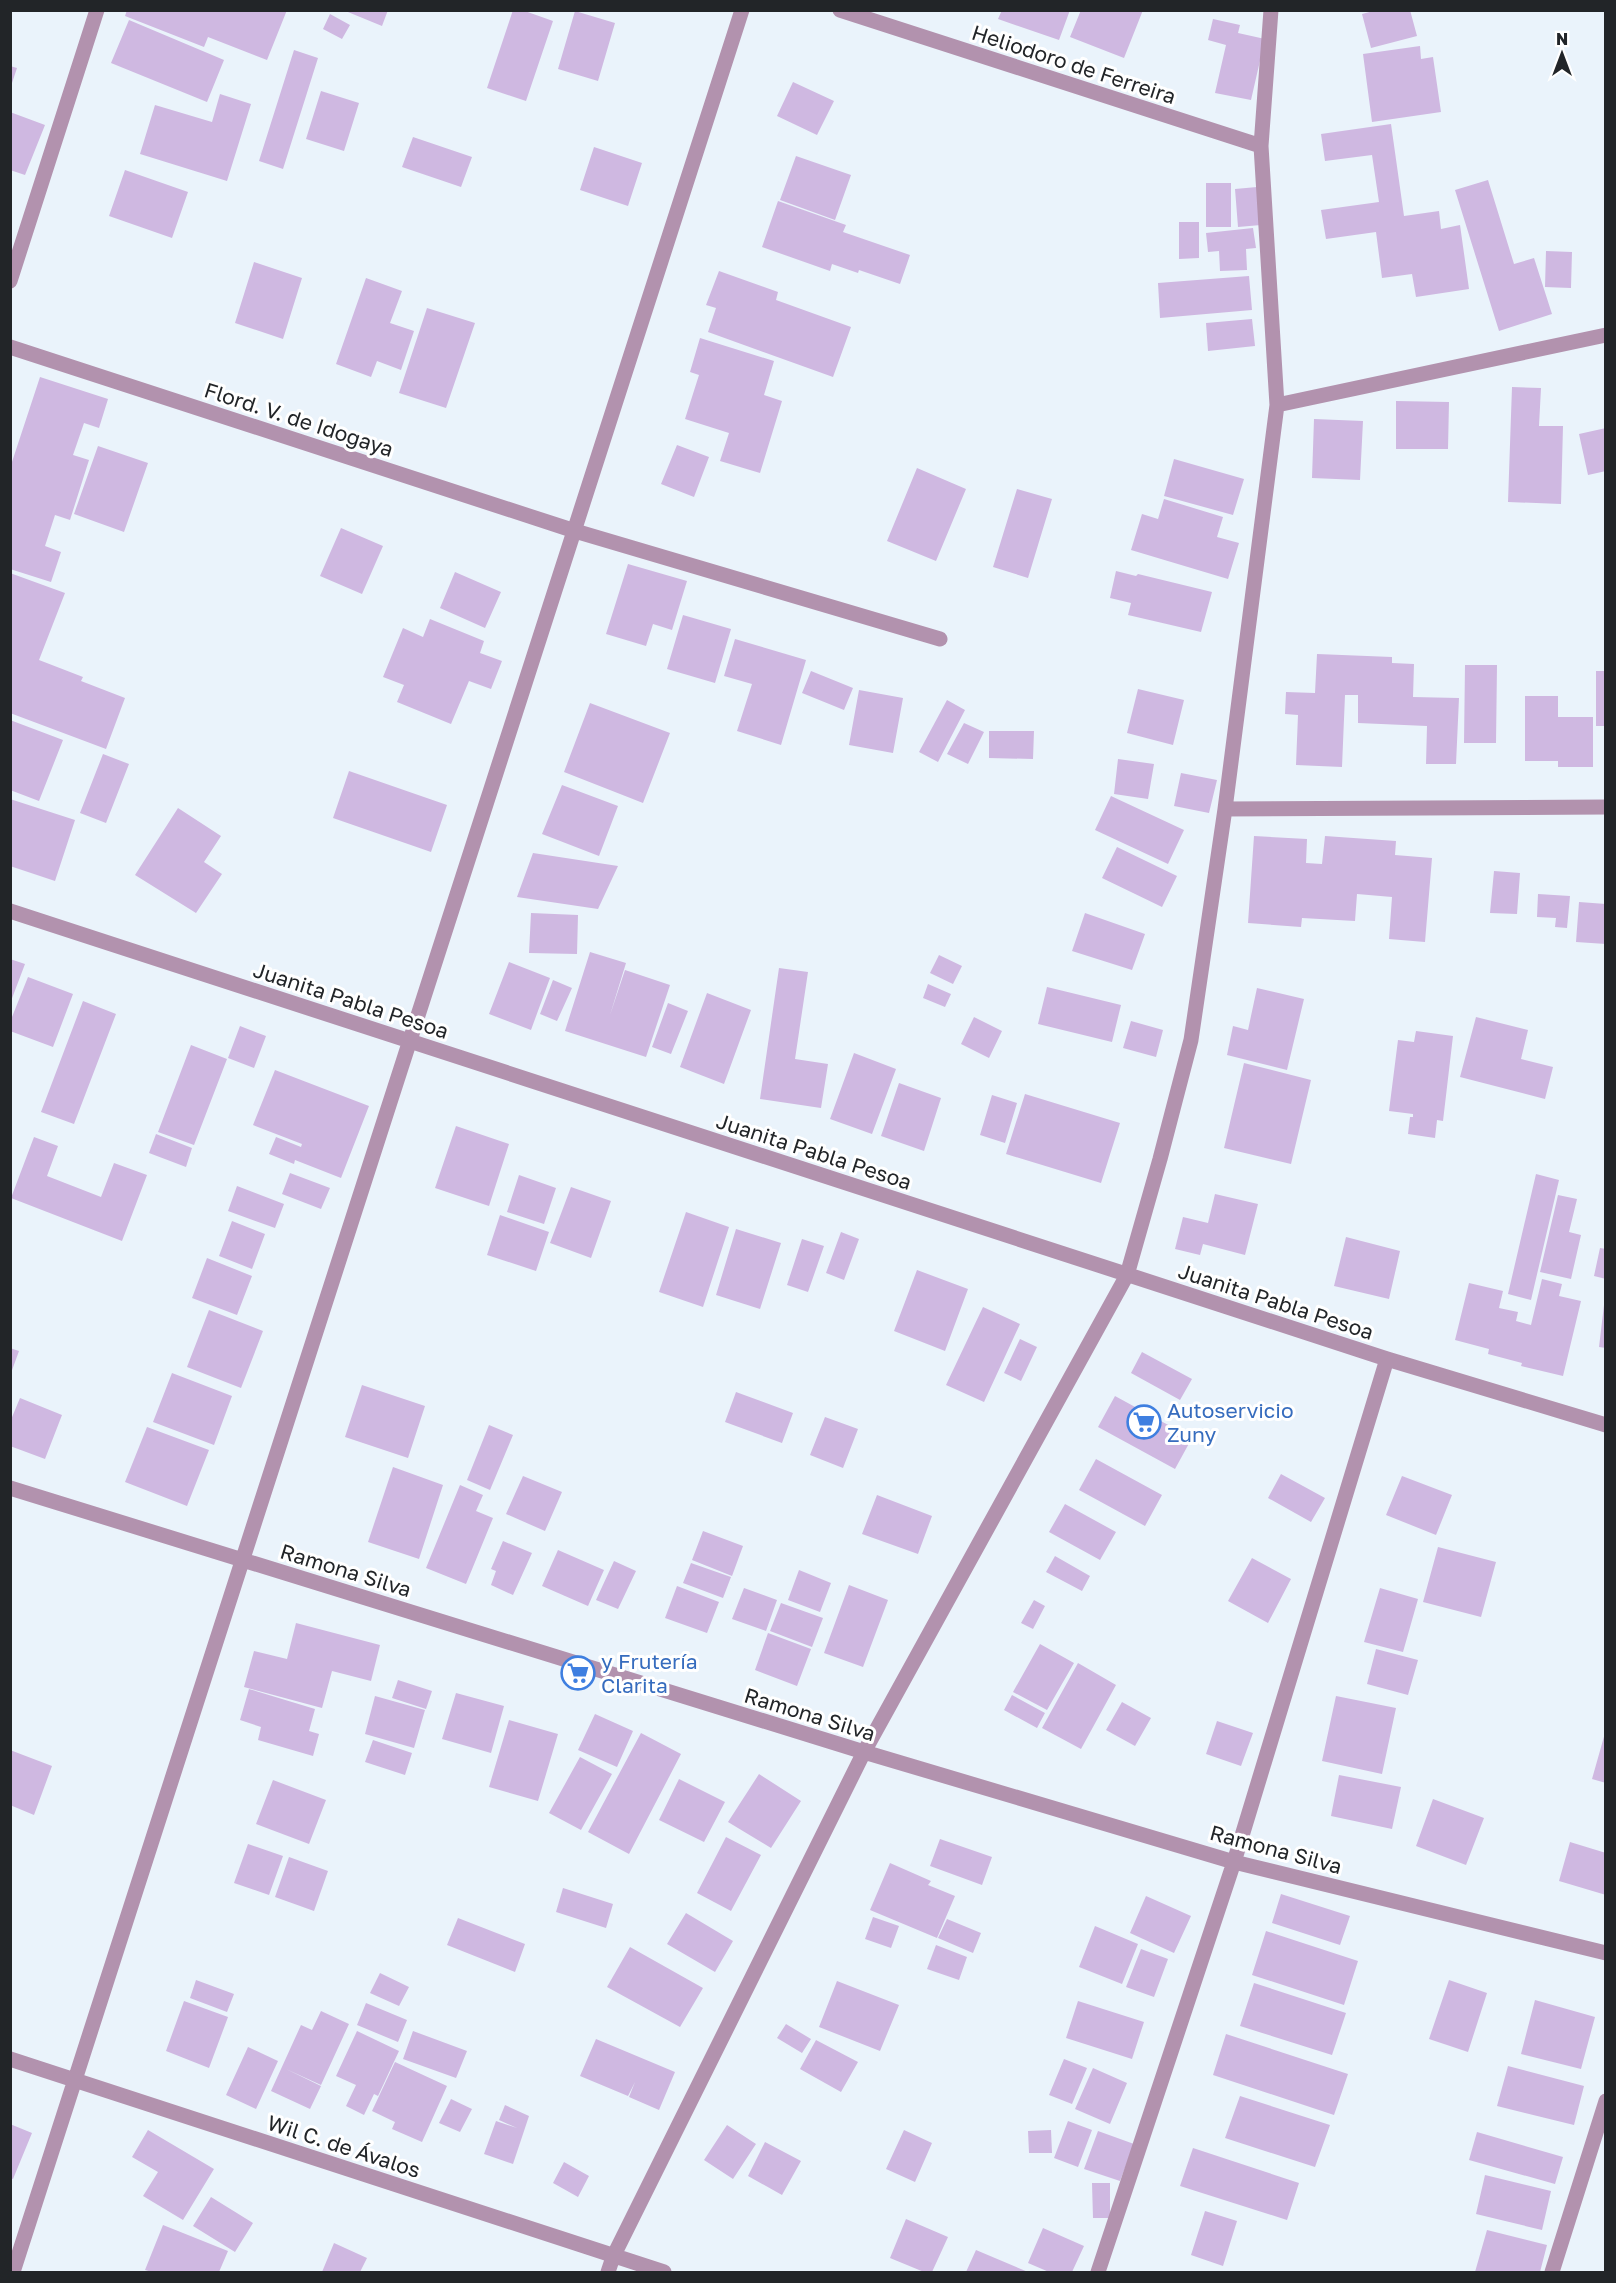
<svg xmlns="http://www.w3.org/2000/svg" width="1616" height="2283" viewBox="0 0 1616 2283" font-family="'Golos Text',sans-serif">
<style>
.building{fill:#cfb8e1}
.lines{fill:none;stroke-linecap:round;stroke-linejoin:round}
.street{stroke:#b292ae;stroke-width:15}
.labels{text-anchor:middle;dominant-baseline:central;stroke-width:6;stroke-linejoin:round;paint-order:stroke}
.street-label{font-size:21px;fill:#222528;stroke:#fff}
.shop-label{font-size:21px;fill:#366cbe;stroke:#fff;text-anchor:start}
</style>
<rect width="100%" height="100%" fill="#eaf3fb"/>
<path class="building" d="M127,10H287L267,60L208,37L204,47L125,16Z
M343,10H388L382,26Z
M513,10H522L553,21L526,101L487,88Z
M1002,10H1070L1059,40L998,19Z
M1081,10H1143L1124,58L1070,37Z
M1377,10H1410L1417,36L1371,48L1362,14Z
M575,11L615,23L598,81L558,69Z
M330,14L350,25L342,39L323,29Z
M1213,19L1240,25L1238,33L1265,39L1251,100L1215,93L1226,45L1208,40Z
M129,20L224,60L207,102L111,63Z
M1420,46L1421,59L1433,57L1441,112L1372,122L1363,54Z
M294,50L318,58L283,169L259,161Z
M10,66L17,68L11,86H10Z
M793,82L834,101L817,135L777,116Z
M321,91L359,103L344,151L306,139Z
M220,94L251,104L227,181L140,154L155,105L212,122Z
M10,112L45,125L25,175L10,170Z
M1391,124L1404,216L1439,211L1441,229L1460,225L1469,289L1416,297L1412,274L1382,278L1376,232L1326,239L1321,210L1379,202L1372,155L1325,161L1321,134Z
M413,137L472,157L461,187L402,167Z
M594,147L642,163L628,206L580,190Z
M796,156L851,175L835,220L780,200Z
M125,170L188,192L172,238L109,216Z
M1488,180L1514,264L1534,258L1552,314L1499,331L1455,190Z
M1206,183H1231V227H1206Z
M1257,187L1261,225L1238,227L1235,189Z
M778,201L846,225L843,232L910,255L900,284L859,270L858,273L832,264L830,271L762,247Z
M1179,222H1199V258L1179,259Z
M1253,228L1256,248L1246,249L1247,270L1220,271L1219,251L1208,252L1206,233Z
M1546,251L1572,252L1571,288L1545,287Z
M254,262L302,278L283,339L235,323Z
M719,271L778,292L776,300L851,327L833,377L708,332L716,308L706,305Z
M1249,276L1252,310L1160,318L1158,283Z
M366,278L402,291L390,323L414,331L401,370L377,361L371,377L336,364Z
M427,308L475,323L446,408L399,393Z
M1252,319L1255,346L1208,351L1206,323Z
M700,338L774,361L764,395L782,401L760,473L720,461L729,433L685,419L699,375L690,372Z
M40,377L108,399L99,428L84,423L73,455L89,460L70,520L55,515L45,546L61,552L51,582L10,569V468Z
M1512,387L1541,388L1539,426H1563L1561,504L1508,502Z
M1396,401L1449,402L1448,449H1396Z
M1314,419L1363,421L1360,480L1312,478Z
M1606,428V471L1588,475L1579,434Z
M677,445L709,457L694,497L661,484Z
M98,446L148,463L124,532L74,514Z
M1174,459L1244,479L1233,515L1164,496Z
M917,468L966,489L936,561L887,541Z
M1017,489L1052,499L1028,578L993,567Z
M1164,499L1223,517L1217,537L1239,543L1228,579L1131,550L1142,514L1158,519Z
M341,528L383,546L362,594L320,576Z
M628,564L687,581L672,630L653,624L646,646L606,634Z
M1116,571L1136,576L1138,574L1212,592L1201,632L1128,615L1131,603L1110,598Z
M455,572L501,592L485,628L440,608Z
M10,573L65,593L39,660L83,677L81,681L125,698L106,749L10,713Z
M683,615L731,629L715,683L667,669Z
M430,619L484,641L480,653L502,661L491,689L469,681L451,724L397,702L404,685L383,677L403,628L423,637Z
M735,639L806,660L781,745L737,731L752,684L724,676Z
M1317,654L1392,657V663L1414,664L1413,697L1459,698L1456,764H1426L1427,726L1358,723V695H1345L1342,767L1296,765L1298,715L1285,714L1286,692L1315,693Z
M1465,665H1497L1496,743H1464Z
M811,671L853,688L844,710L802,693Z
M1596,671H1606V726H1596Z
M1138,689L1184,700L1173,745L1127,733Z
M859,690L903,698L893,753L849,745Z
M1525,696H1558V717H1593V767H1558V761H1525Z
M947,700L965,710L938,762L919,752Z
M590,703L670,733L643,803L564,772Z
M10,720L63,740L39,801L10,790Z
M964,723L984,732L968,764L947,754Z
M989,731H1034L1033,759L989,758Z
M103,754L129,764L106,823L80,813Z
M1118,759L1154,764L1148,799L1114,794Z
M349,771L447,805L431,852L333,818Z
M1181,773L1217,780L1209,813L1174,806Z
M562,785L618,806L599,856L542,834Z
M1111,796L1184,830L1168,864L1095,830Z
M10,799L75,820L55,881L10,866Z
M178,808L221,836L204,862L222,874L196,913L135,875Z
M1254,836L1307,839L1306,863L1322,864L1325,836L1396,841L1395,855L1432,858L1425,942L1389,939L1392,897L1357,894L1355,921L1302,918L1301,927L1248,923Z
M1117,847L1177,876L1162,907L1102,878Z
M533,853L618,866L598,909L517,897Z
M1494,871L1520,873L1517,914L1490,913Z
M1538,894L1570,896L1567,928L1555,927L1556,918L1537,917Z
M1579,902L1606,904V944L1576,942Z
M531,913L578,915L577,954L529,953Z
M1085,913L1145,934L1132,970L1072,951Z
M590,952L626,963L610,1015L625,970L670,985L646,1057L565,1031Z
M939,955L962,966L953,984L930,973Z
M10,959L25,964L11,1001H10Z
M509,962L550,978L531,1030L489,1014Z
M779,968L808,972L795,1059L828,1064L821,1108L760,1099Z
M28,977L73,994L53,1047L10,1031V1022Z
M553,980L572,988L557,1021L540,1014Z
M928,984L951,994L945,1007L923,998Z
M1047,987L1121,1005L1112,1042L1038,1024Z
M1257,988L1304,999L1287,1070L1227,1055L1233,1026L1248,1030Z
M707,993L751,1010L724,1084L680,1067Z
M83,1001L116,1014L74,1124L41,1112Z
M668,1003L688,1011L671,1054L652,1047Z
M974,1017L1002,1031L989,1058L961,1044Z
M1476,1017L1528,1030L1521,1059L1553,1067L1545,1099L1460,1077Z
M1131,1021L1163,1030L1156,1057L1123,1048Z
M240,1026L266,1036L254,1068L228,1058Z
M1416,1031L1453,1036L1443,1121L1437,1120L1435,1138L1408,1134L1410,1117H1413V1114L1389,1111L1398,1040L1414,1042Z
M191,1045L227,1059L194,1145L158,1132Z
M854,1053L896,1069L872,1134L830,1119Z
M1244,1063L1311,1080L1291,1164L1224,1148Z
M275,1070L369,1106L341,1178L295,1160L294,1164L269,1154L276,1137L301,1147L302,1144L253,1125Z
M899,1083L941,1098L924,1151L881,1136Z
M1025,1094L1120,1123L1101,1183L1006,1154Z
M992,1095L1017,1103L1005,1143L980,1135Z
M456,1126L509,1144L489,1206L435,1188Z
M156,1134L192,1148L186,1167L149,1153Z
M34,1137L58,1146L47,1176L101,1197L114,1163L147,1175L122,1241L11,1198Z
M290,1173L330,1188L321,1209L282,1194Z
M1536,1174L1559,1180L1531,1300L1508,1294Z
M519,1175L556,1188L544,1224L507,1212Z
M237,1186L284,1204L275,1228L228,1211Z
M571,1187L611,1201L591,1258L550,1243Z
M1215,1194L1258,1204L1245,1255L1203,1244L1200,1255L1175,1249L1183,1217L1208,1223Z
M1558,1195L1577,1199L1569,1232L1581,1235L1571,1279L1540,1272Z
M686,1212L729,1227L703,1307L659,1292Z
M500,1215L549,1232L536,1271L487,1255Z
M232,1221L265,1234L252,1269L219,1256Z
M736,1229L781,1243L760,1309L716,1295Z
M841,1232L859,1239L844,1280L826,1273Z
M1346,1237L1400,1251L1389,1299L1334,1286Z
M802,1239L824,1246L808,1292L787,1285Z
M1600,1248L1606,1249V1279L1594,1276Z
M207,1258L252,1276L237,1315L192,1298Z
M917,1270L968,1289L945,1351L894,1331Z
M1542,1279L1562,1284L1559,1296L1581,1301L1563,1376L1521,1366L1522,1363L1488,1354L1489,1349L1455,1340L1469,1283L1503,1291L1499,1308L1518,1312L1516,1321L1531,1325Z
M1604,1305H1606V1348L1599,1347Z
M983,1307L1020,1324L984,1402L946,1385Z
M209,1310L263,1331L241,1388L187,1367Z
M1020,1339L1037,1347L1021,1381L1004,1373Z
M10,1348L19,1351L11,1373H10Z
M1142,1352L1192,1379L1180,1400L1131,1373Z
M172,1373L232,1396L214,1445L153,1422Z
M362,1385L425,1406L408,1458L345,1437Z
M736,1392L793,1413L782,1443L725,1422Z
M1115,1396L1192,1438L1175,1469L1098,1427Z
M20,1398L62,1415L45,1459L10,1446V1422Z
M825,1417L858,1429L843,1468L810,1455Z
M489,1425L513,1435L490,1490L467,1480Z
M147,1427L209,1450L187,1506L125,1482Z
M1096,1459L1162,1495L1145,1526L1079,1490Z
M393,1467L443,1485L419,1559L368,1542Z
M1281,1474L1325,1498L1311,1522L1268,1498Z
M523,1476L562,1492L545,1531L506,1514Z
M1402,1476L1452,1495L1436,1535L1386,1515Z
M460,1485L483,1495L476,1511L493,1518L466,1584L426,1568Z
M877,1495L932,1516L918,1554L862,1534Z
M1065,1504L1116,1532L1100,1560L1049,1532Z
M703,1531L743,1546L732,1576L692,1560Z
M503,1541L532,1553L513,1595L491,1585L496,1571L491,1569Z
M1438,1547L1496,1562L1481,1617L1423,1602Z
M558,1550L604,1570L588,1606L542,1586Z
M1055,1556L1090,1576L1082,1591L1046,1572Z
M1252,1558L1291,1579L1268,1623L1228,1601Z
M614,1561L636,1571L618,1609L596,1600Z
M691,1563L731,1577L723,1598L683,1583Z
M799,1570L831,1583L820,1612L788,1600Z
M849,1585L888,1600L863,1667L824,1653Z
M677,1586L719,1602L707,1633L665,1618Z
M744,1588L777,1600L766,1631L732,1619Z
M1380,1588L1418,1599L1403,1652L1364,1642Z
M1034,1600L1045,1606L1033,1629L1021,1623Z
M781,1603L823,1618L812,1647L770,1631Z
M296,1623L380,1645L371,1681L332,1671L322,1708L244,1687L254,1651L287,1659Z
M768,1633L811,1649L797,1686L755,1670Z
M1040,1644L1074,1663L1047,1710L1013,1692Z
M1376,1649L1418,1660L1408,1695L1367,1684Z
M1078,1663L1116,1685L1081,1749L1042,1728Z
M398,1680L432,1691L426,1709L392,1698Z
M249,1689L315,1709L309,1731L319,1734L313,1756L258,1740L261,1727L240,1720Z
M456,1693L504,1706L491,1753L442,1739Z
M1012,1695L1045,1713L1037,1728L1004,1710Z
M375,1696L425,1710L414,1748L365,1734Z
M1336,1696L1396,1708L1382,1774L1322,1761Z
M1122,1702L1151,1718L1135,1746L1106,1730Z
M595,1714L633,1731L617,1767L578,1750Z
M509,1720L558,1734L538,1801L489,1787Z
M1217,1721L1253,1733L1241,1766L1206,1754Z
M641,1733L681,1754L629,1854L588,1832Z
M1605,1733H1606V1783L1592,1779Z
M373,1740L412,1753L405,1775L365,1762Z
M10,1750L52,1766L34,1815L10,1805Z
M580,1757L612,1774L581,1830L549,1813Z
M759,1774L801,1801L771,1848L728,1822Z
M1339,1775L1401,1787L1392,1829L1331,1816Z
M679,1779L725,1802L704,1842L659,1820Z
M273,1780L326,1800L309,1844L256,1824Z
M1433,1799L1484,1818L1466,1865L1416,1846Z
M726,1837L761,1855L731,1911L697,1893Z
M940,1839L992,1857L982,1885L930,1866Z
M1570,1842L1606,1853V1895L1559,1881Z
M248,1844L283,1856L269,1895L234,1883Z
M289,1857L328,1871L314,1911L275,1897Z
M890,1863L931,1881L928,1885L955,1896L937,1938L870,1910Z
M563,1888L613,1904L606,1928L556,1912Z
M1281,1894L1350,1916L1340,1945L1272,1923Z
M1146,1896L1191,1916L1174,1953L1130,1933Z
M686,1913L733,1941L715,1972L667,1944Z
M873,1917L899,1926L891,1948L865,1939Z
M458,1918L525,1944L515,1972L447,1945Z
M947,1919L981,1933L973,1953L938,1938Z
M1095,1926L1138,1944L1122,1984L1079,1967Z
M1266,1931L1358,1961L1344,2005L1252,1975Z
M936,1945L967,1957L959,1980L927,1969Z
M630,1947L703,1988L680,2027L607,1987Z
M1141,1949L1168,1959L1154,1997L1126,1987Z
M380,1973L409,1987L399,2006L370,1993Z
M196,1980L234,1994L227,2012L190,1998Z
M1449,1980L1487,1993L1468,2052L1429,2039Z
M837,1981L899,2005L880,2051L819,2027Z
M1254,1983L1346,2013L1332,2055L1240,2026Z
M1535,2000L1595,2017L1581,2069L1521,2054Z
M184,2001L228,2017L209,2068L166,2051Z
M1078,2001L1144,2022L1132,2059L1066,2038Z
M366,2003L407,2020L398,2042L357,2025Z
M321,2011L349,2024L321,2085L286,2069L321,2086L310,2109L271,2091L301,2025L312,2030Z
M786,2024L811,2039L802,2053L777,2038Z
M357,2031L399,2051L378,2096L374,2094L364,2115L346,2106L356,2085L336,2076Z
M413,2031L467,2051L456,2078L403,2059Z
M1226,2034L1348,2074L1334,2115L1213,2075Z
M596,2039L675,2072L659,2110L629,2097L635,2082L628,2096L580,2076Z
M816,2040L858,2062L841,2092L800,2069Z
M248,2047L278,2061L256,2109L226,2095Z
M1064,2059L1087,2068L1072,2104L1049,2095Z
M395,2062L447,2086L422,2142L392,2129L395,2122L372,2111Z
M1508,2066L1584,2086L1574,2125L1497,2106Z
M1093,2068L1127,2083L1110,2124L1075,2109Z
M1240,2096L1330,2125L1315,2167L1225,2138Z
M451,2099L472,2109L460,2132L439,2123Z
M505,2105L529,2116L513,2164L484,2154L496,2121L517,2128L499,2120Z
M1068,2121L1092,2130L1078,2167L1054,2158Z
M10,2124L32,2133L13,2179L10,2178Z
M727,2125L756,2144L733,2179L704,2160Z
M148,2130L214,2169L183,2220L143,2196L158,2172L132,2157Z
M904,2130L932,2143L915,2182L886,2169Z
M1051,2130L1052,2153H1029L1028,2131Z
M1098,2131L1134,2144L1120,2181L1084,2169Z
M1477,2132L1563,2157L1555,2184L1469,2160Z
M765,2142L801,2161L782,2195L748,2176Z
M1193,2148L1299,2183L1287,2220L1180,2186Z
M564,2162L589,2176L578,2197L553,2183Z
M1485,2175L1551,2191L1542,2230L1476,2214Z
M1092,2183H1110V2218H1093Z
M211,2197L253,2223L235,2252L193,2226Z
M1205,2211L1237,2221L1223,2266L1191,2255Z
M906,2219L948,2237L932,2272H924L890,2258Z
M163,2225L228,2251L219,2272H152L145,2270Z
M1043,2228L1084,2246L1072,2272H1049L1028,2263Z
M1487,2230L1547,2245L1540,2272H1475Z
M334,2243L367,2258L360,2272H322Z
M976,2250L1028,2272H966Z"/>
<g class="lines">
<path class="street" d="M840,10L1261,146
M10,281L97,10
M10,347L575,531L940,639
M1277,405L1606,335
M1225,809L1606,807
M10,911L1387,1359L1606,1425
M10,1488L864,1752L1234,1862L1606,1953
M10,2059L664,2272
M13,2272L742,10
M608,2272L613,2257L864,1752L1127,1275L1160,1159L1191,1040L1225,809L1277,405L1261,146L1271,10
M1098,2272L1234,1862L1387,1359
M1552,2272L1606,2101"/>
</g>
<defs>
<symbol id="supermarket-ring" viewBox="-11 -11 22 22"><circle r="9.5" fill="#fff" stroke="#3f7fe0" stroke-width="1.5"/><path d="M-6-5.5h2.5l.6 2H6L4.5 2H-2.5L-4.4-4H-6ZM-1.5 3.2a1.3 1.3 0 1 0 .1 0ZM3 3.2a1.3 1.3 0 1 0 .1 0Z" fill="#3f7fe0"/></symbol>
</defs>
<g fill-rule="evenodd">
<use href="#supermarket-ring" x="1125" y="1403" width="38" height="38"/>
<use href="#supermarket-ring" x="559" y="1654" width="38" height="38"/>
</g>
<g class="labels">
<g class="street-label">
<text transform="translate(1074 64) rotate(18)">Heliodoro de Ferreira</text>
<text transform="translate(299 419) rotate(18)">Flord. V. de Idogaya</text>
<text transform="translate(351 1000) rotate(18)">Juanita Pabla Pesoa</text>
<text transform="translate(814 1151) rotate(18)">Juanita Pabla Pesoa</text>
<text transform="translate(1276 1301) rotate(18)">Juanita Pabla Pesoa</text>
<text transform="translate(346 1570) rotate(17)">Ramona Silva</text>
<text transform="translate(810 1714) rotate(17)">Ramona Silva</text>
<text transform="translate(1276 1849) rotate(15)">Ramona Silva</text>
<text transform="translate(344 2146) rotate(18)">Wil C. de Ávalos</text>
</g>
<g class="shop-label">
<text x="1167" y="1410">Autoservicio<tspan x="1167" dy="24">Zuny</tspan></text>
<text x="601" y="1661">y Frutería<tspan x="601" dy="24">Clarita</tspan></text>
</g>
</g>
<rect width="1616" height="2283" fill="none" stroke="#222528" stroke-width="24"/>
<g transform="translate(1562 54)" stroke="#ffffff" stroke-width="4.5" paint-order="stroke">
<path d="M0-4.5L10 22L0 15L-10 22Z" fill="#222528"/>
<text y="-9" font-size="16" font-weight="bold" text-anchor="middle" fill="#222528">N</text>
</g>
</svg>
